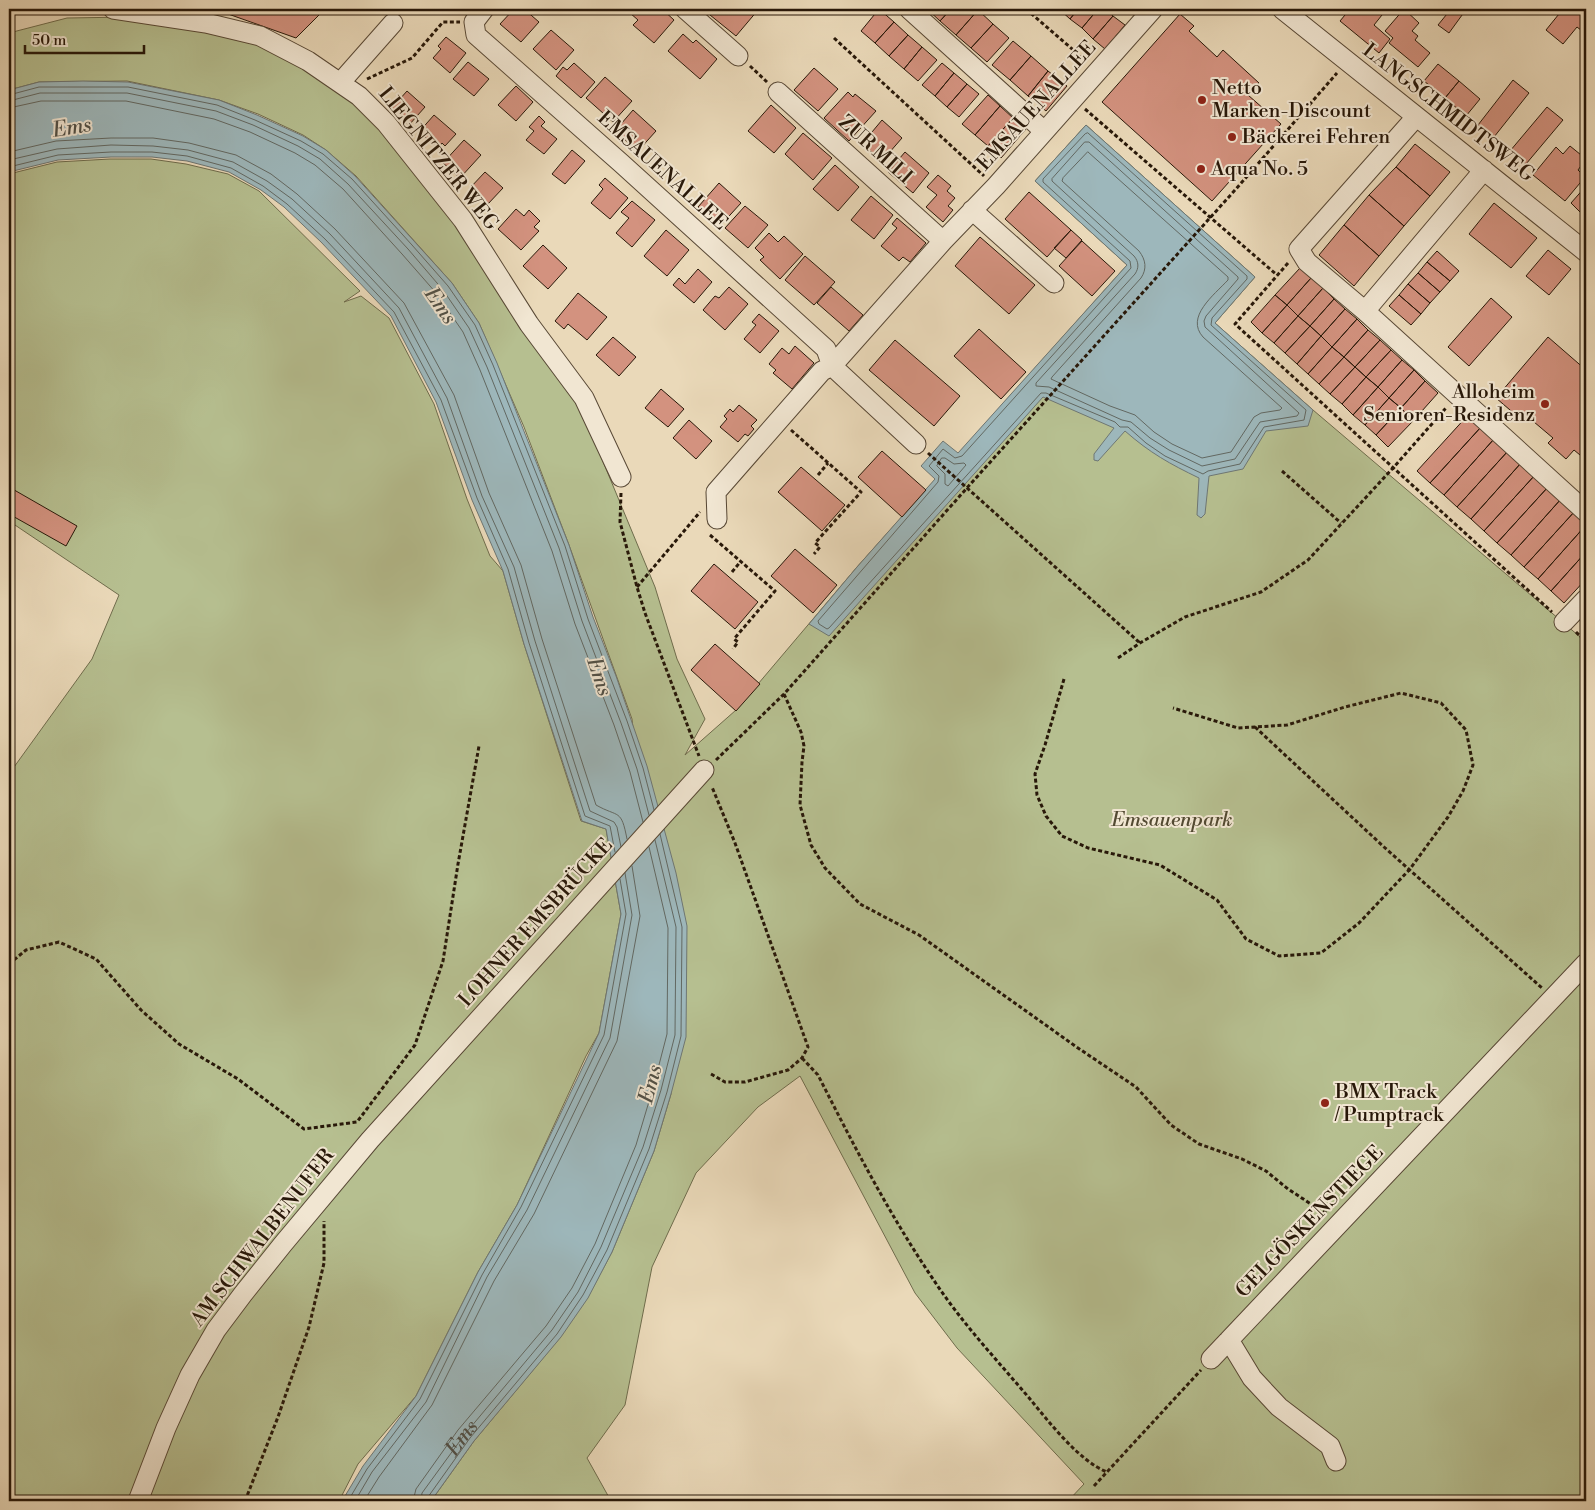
<svg xmlns="http://www.w3.org/2000/svg" width="1595" height="1510" viewBox="0 0 1595 1510" font-family="'Libre Bodoni',serif">
<style>
.green{fill:#b6bf90;stroke:#6f6c4c}
.water{fill:#9db7bb;stroke:#6e7774}
.lines{fill:none;stroke-linecap:round;stroke-linejoin:round}
.shore{stroke:#626862;stroke-width:1}
.building{fill:#d3927f;stroke:#281809}
.minor-casing{stroke:#584835;stroke-width:21}
.path{stroke:#281809;stroke-width:3;stroke-dasharray:4 2.5;stroke-linecap:butt}
.minor{stroke:#f1e6d2;stroke-width:19}
.poi-dot{fill:#8f2418;stroke:#f1e6d2;stroke-width:2}
.labels{text-anchor:middle;dominant-baseline:central;stroke-width:4;stroke-linejoin:round;paint-order:stroke}
.poi-label{font-size:20px;fill:#281809;stroke:#f1e6d2;text-anchor:start}
.street-label{font-size:20px;fill:#281809;stroke:#f1e6d2}
.park-label{font-size:20px;font-style:italic;fill:#534a32;stroke:#f1e6d2}
.water-label{font-size:21px;font-style:italic;fill:#515047;stroke:#f1e6d2}
</style>
<rect width="100%" height="100%" fill="#ead9b9"/>
<filter id="stains"><feTurbulence type="fractalNoise" baseFrequency=".004" numOctaves="4"/><feColorMatrix values="0 0 0 0 .2 0 0 0 0 .09 0 0 0 0 .02 0 0 0 .5 -.17"/></filter>
<radialGradient id="worn" r=".72"><stop offset=".6" stop-color="#630" stop-opacity="0"/><stop offset="1" stop-color="#630" stop-opacity=".3"/></radialGradient>
<path class="green" d="M129,17L258,42L356,100L458,220L575,394L655,587L677,659L705,719L685,755L736,710L857,567L1127,265L1035,181L1086,125L1255,277L1215,323L1313,410L1586,642V1501H1068L1084,1484L957,1348L915,1293L800,1076L758,1107L696,1173L652,1267L625,1405L587,1458L611,1501H431L474,1441L558,1340L588,1297L612,1252L654,1151L671,1094L632,719L569,545L524,427L479,323L452,283L356,176L326,150L303,135L258,114L219,100L127,81L39,82L9,90V33L67,18Z
M110,159H151L186,164L228,174L259,191L360,291L344,302L361,296L389,318L434,404L467,499L490,556L503,571L524,644L581,821L606,829L621,914L599,1033L586,1056L517,1205L478,1272L416,1396L358,1464L339,1501H9V774L92,659L119,595L9,521V174L57,162Z"/>
<path class="water" d="M83,81L128,82L219,100L257,115L303,136L326,150L355,176L452,283L479,323L497,363L569,545L593,617L616,676L647,766L676,873L687,926L686,1037L671,1094L654,1151L612,1252L588,1298L561,1337L474,1441L431,1501H342L363,1466L416,1396L478,1272L517,1205L599,1033L621,914L606,829L582,821L524,644L503,571L472,500L436,402L391,316L321,242L284,207L261,190L229,172L187,161L152,157H111L58,160L9,172V90L39,82Z
M1086,125L1255,277L1215,323L1313,410L1308,426L1266,431L1243,469L1209,476L1205,514L1201,518L1197,515L1199,478C1170,464 1150,453 1125,431L1098,461L1094,460V454L1114,428L1043,397L829,636L809,624L857,567L935,479L921,466L943,441L958,453L1127,265L1035,181Z"/>
<g class="lines">
<g class="shore">
<path d="M9,95L39,87H128L217,105L255,120L301,141L323,154L352,179L412,245L448,286L475,325L493,365L565,546L588,619L627,721L643,768L654,810"/>
<path d="M9,101L40,93H127L216,111L253,125L298,146L320,159L348,184L408,249L443,290L469,328L487,367L559,548L582,621L621,723L637,769L649,815"/>
<path d="M9,108L41,101H126L214,119L250,132L295,153L315,165L343,189L402,254L437,294L463,332L480,370L552,551L575,624L614,725L630,772L643,822"/>
<path d="M1088,133L1247,276V279L1212,318L1211,325L1306,410L1304,420L1264,427L1240,464L1208,471L1203,474L1165,456L1146,443L1128,427H1120L1115,422L1046,393H1041L829,628L827,629L819,624L818,621L938,482L939,476L929,466L943,449L955,458L962,456L1131,268L1130,261L1043,182V179L1085,134Z"/>
<path d="M1085,142H1089L1238,277V279L1206,316L1204,321L1205,327L1299,413L1297,416L1260,422L1235,459L1202,466L1169,450L1150,438L1131,422L1122,420L1049,387L1036,386V383L1135,274C1139,268 1139,262 1134,256L1052,181V179Z"/>
<path d="M9,152L56,141L111,138H153L189,143L236,155L271,174L297,194L335,229L404,303L454,395L489,493L521,565L542,639L596,805C619,818 621,808 627,839"/>
<path d="M1088,152L1228,277V280C1214,295 1185,317 1203,337L1282,408L1280,410L1261,413L1254,417L1231,452L1202,458L1172,444L1154,432L1135,415L1110,406L1051,379L1052,377L1141,278C1147,269 1146,260 1139,251L1062,181L1063,178Z"/>
<path d="M9,160L57,149L111,145L153,146L188,150L233,162L267,181L292,199L330,234L399,308L447,398L482,496L514,567L535,641L590,811L614,822L617,827L621,847"/>
<path d="M9,167L58,155L111,152H152L187,156L231,168L263,186L287,204L325,239L394,312L441,400L477,498L508,569L529,643L585,816L610,826L615,852"/>
<path d="M942,458H945L954,464L964,463L966,465L948,486L945,484V474L937,466Z"/>
<path d="M348,1501L367,1469L420,1399L482,1275L521,1207L604,1035L626,914L620,879"/>
<path d="M355,1501L372,1472L426,1402L487,1277L527,1210L610,1038L632,915L625,873"/>
<path d="M364,1501L379,1477L432,1405L494,1281L534,1214L617,1041L640,916L632,866"/>
<path d="M413,1501L416,1489L458,1430L546,1326L572,1288L595,1244L636,1145L653,1088L667,1034L668,928L649,847"/>
<path id="s1" d="M421,1501L422,1493L465,1434L552,1330L578,1292L601,1247L643,1147L661,1090L675,1035L676,927L655,840"/>
<path d="M427,1501L428,1497L470,1438L557,1334L583,1295L607,1250L649,1149L667,1092L681,1036L682,927L660,834"/>
</g>
</g>
<path class="building" d="M214,9H325L296,38Z
M514,9H524L539,22L521,42L500,24Z
M634,9H662L674,20L654,43L633,25L638,20L630,13Z
M715,9H757L758,10L736,36L710,15Z
M879,9L894,22L875,43L861,31Z
M927,9H951L940,21Z
M951,9H977L978,10L956,35L940,21Z
M1059,9H1078L1070,19Z
M1078,9H1098L1082,28L1070,19Z
M1098,9H1105L1113,16L1093,39L1082,28Z
M1350,9L1386,10L1374,25L1390,39L1379,53L1340,21Z
M1404,9L1419,23L1412,31L1418,36L1415,40L1430,53L1418,67L1389,43L1393,38L1385,31Z
M1451,9H1462L1465,11L1449,33L1438,25Z
M1563,9H1586V34L1577,27L1563,44L1546,30Z
M978,10L993,24L971,48L956,35Z
M1180,14L1194,26L1189,31L1217,57L1223,50L1259,83L1248,95L1281,124L1212,201L1102,102Z
M1113,16L1125,25L1105,49L1093,39Z
M894,22L908,35L889,56L875,43Z
M993,24L1009,38L987,62L971,48Z
M551,30L574,50L556,70L533,49Z
M683,34L693,43L696,40L717,59L700,79L668,51Z
M908,35L922,47L904,69L889,56Z
M446,37L466,53L450,73L433,58L441,49L438,46Z
M1013,41L1031,56L1010,80L992,65Z
M922,47L937,60L918,81L904,69Z
M1031,56L1048,71L1028,96L1010,80Z
M468,62L489,79L474,96L453,79Z
M574,63L595,82L581,98L556,76L563,67L567,70Z
M942,63L954,73L935,96L922,85Z
M1438,64L1459,81L1445,98L1424,81Z
M814,68L838,89L818,111L794,90Z
M1048,71L1067,86L1046,111L1028,96Z
M954,73L967,84L947,107L935,96Z
M605,77L632,101L613,122L586,98Z
M1513,80L1529,93L1494,137L1478,125Z
M1459,81L1480,99L1466,116L1445,98Z
M967,84L979,94L959,117L947,107Z
M516,86L533,102L516,121L498,105Z
M407,91L425,107L409,125L391,109Z
M848,92L853,97L855,94L876,111L849,141L824,118Z
M988,95L1000,106L975,135L962,124Z
M771,105L796,128L774,153L748,131Z
M1000,106L1013,118L988,146L975,135Z
M1547,107L1563,120L1526,164L1510,151Z
M633,110L656,131L638,151L615,131Z
M434,115L456,134L445,146L442,143L438,148L419,132Z
M539,116L545,122L541,126L557,139L544,154L526,140L534,131L529,127Z
M1013,118L1026,129L1001,158L988,146Z
M882,120L902,138L882,161L862,144Z
M803,133L832,158L813,180L785,154Z
M464,140L481,155L460,178L443,163Z
M1415,144L1450,172L1430,196L1396,167Z
M1570,146L1586,159L1578,170L1585,177L1565,201L1533,175L1556,147L1563,154Z
M572,150L585,161L565,184L552,174Z
M905,152L929,173L913,193L888,172Z
M835,165L859,187L838,211L813,189Z
M1396,167L1430,196L1404,226L1369,195Z
M485,172L503,188L487,205L469,189Z
M938,175L951,186L947,191L955,198L948,206L953,210L943,222L926,207L937,195L927,187Z
M605,178L628,198L610,219L591,203L603,189L599,185Z
M719,183L741,203L720,226L698,207Z
M1586,186V218L1571,203Z
M1029,192L1071,230L1047,257L1005,219Z
M1369,195L1404,226L1379,256L1344,225Z
M871,196L893,215L874,239L851,220Z
M632,201L655,220L632,247L616,233L629,218L621,212Z
M1494,203L1537,238L1511,268L1469,234Z
M745,206L768,225L748,248L725,228Z
M516,209L524,216L529,210L540,221L534,227L539,231L521,250L498,229Z
M897,218L926,243L910,262L903,257L899,261L881,246L897,228L892,224Z
M1344,225L1379,256L1354,286L1319,255Z
M666,230L689,250L667,276L644,256Z
M1071,230L1082,240L1066,258L1054,248Z
M769,233L778,242L784,236L803,254L780,279L760,260L764,257L755,248Z
M980,237L1035,285L1009,314L955,266Z
M1082,241L1115,271L1092,296L1059,266Z
M543,245L567,268L548,289L523,266Z
M1548,250L1571,269L1549,295L1526,276Z
M1437,251L1459,271L1450,281L1427,262Z
M805,256L835,282L814,305L785,280Z
M1427,262L1450,281L1440,292L1418,273Z
M1300,268L1311,278L1287,305L1275,295Z
M698,269L712,282L694,303L673,285L679,278L685,284Z
M1418,273L1440,292L1430,303L1408,284Z
M1311,278L1323,288L1298,316L1287,305Z
M1408,284L1430,303L1421,314L1399,295Z
M729,287L748,304L725,330L703,310L715,296L719,298Z
M831,287L863,315L849,331L817,303Z
M1323,288L1334,299L1310,326L1298,316Z
M578,293L607,317L587,340L568,324L564,329L555,321Z
M1275,295L1287,305L1262,333L1251,322Z
M1399,295L1421,314L1411,325L1389,306Z
M1491,298L1512,317L1469,366L1448,347Z
M1334,299L1345,309L1321,336L1310,326Z
M1287,305L1298,316L1274,343L1262,333Z
M1345,309L1357,319L1332,347L1321,336Z
M759,314L779,331L760,353L744,339L756,325L752,322Z
M1298,316L1310,326L1285,353L1274,343Z
M1357,319L1368,330L1344,357L1332,347Z
M1310,326L1321,336L1297,364L1285,353Z
M979,329L1026,372L1001,399L954,356Z
M1368,330L1380,340L1355,367L1344,357Z
M1321,336L1332,347L1308,374L1297,364Z
M613,337L636,357L619,376L596,355Z
M1548,337L1586,370V460L1574,450L1566,459L1548,443L1553,438L1521,411L1517,416L1496,398Z
M895,340L960,396L934,426L869,370Z
M1380,340L1391,350L1366,377L1355,367Z
M795,346L814,363L792,389L773,373L776,370L769,364L782,348L789,354Z
M1332,347L1344,357L1319,384L1308,374Z
M1391,350L1402,360L1378,387L1366,377Z
M1344,357L1355,367L1330,394L1319,384Z
M1402,360L1414,370L1389,398L1378,387Z
M1355,367L1366,377L1342,404L1330,394Z
M1414,370L1425,381L1401,408L1389,398Z
M1366,377L1378,387L1353,415L1342,404Z
M1425,381L1438,393L1413,421L1401,408Z
M1378,387L1389,398L1365,425L1353,415Z
M661,389L684,409L668,427L645,408Z
M1389,398L1401,408L1376,435L1365,425Z
M739,405L757,420L751,426L754,429L748,436L745,434L738,442L720,427L727,419L724,416L730,409L733,412Z
M1401,408L1413,421L1388,447L1376,435Z
M1468,415L1481,427L1430,483L1417,471Z
M689,420L712,441L696,459L673,438Z
M1481,427L1494,439L1444,495L1430,483Z
M1494,439L1508,451L1457,507L1444,495Z
M882,451L926,490L902,517L858,477Z
M1508,451L1521,463L1471,519L1457,507Z
M1521,463L1535,475L1484,531L1471,519Z
M801,467L845,505L822,531L778,492Z
M1535,475L1548,487L1497,543L1484,531Z
M9,487L77,526L66,546L9,514Z
M1548,487L1561,499L1511,555L1497,543Z
M1561,499L1575,511L1524,567L1511,555Z
M1575,511L1586,521V525L1538,579L1524,567Z
M1586,525V552L1551,591L1538,579Z
M795,549L837,585L813,613L771,576Z
M1586,552V579L1564,603L1551,591Z
M714,564L758,602L735,629L691,591Z
M715,644L760,684L736,711L691,670Z"/>
<g class="lines">
<defs>
<path id="minor" d="M113,9L206,23L260,36L308,61L359,96L386,123L463,220L529,324L584,398L621,477
M484,9L474,22L476,35L621,163L826,349L832,366L916,444
M685,9L738,56
M909,9L1044,131
M1282,9L1586,252
M340,83L393,23
M778,92L943,241
M1484,170L1365,311L1586,512
M972,210L1054,283
M1365,311L1307,262L1299,249L1416,117
M717,519L716,492L822,371L832,366L943,241L996,186L1153,9
M1564,622L1586,599
M1229,1340L1252,1378L1279,1407L1330,1446L1336,1461
M1211,1359L1586,963
M138,1501L166,1428L190,1375L216,1330L243,1294L283,1244L370,1140L704,770"/>
</defs>
<use href="#minor" class="minor-casing"/>
<path class="path" d="M1026,9L1086,61
M834,38L984,176
M750,66L767,82
M367,79L412,58L443,22H460
M1085,109L1277,275
M1288,263L1235,324L1552,612
M791,430L861,492L815,543L820,547L814,554
M928,453L1140,643
M1282,471L1341,523
M818,475L828,463
M621,493L620,522L637,587L645,613L699,756
M710,535L775,591L734,639L738,642L733,649
M732,572L741,561
M637,587L700,512
M1576,632L1586,642
M1118,658L1140,643L1185,617L1261,592L1308,560L1393,468L1446,408
M1064,679L1045,745L1035,774L1037,795L1046,816L1062,836L1088,848L1160,865L1217,900L1246,939L1279,956L1321,953L1359,923L1410,869L1448,817L1463,791L1473,765L1466,730L1441,703L1401,693L1345,707L1287,725L1238,728L1173,708
M784,694L801,732L804,746L802,762L800,805L811,845L825,868L860,904L919,935L1078,1048L1136,1087L1171,1125L1199,1144L1242,1159L1266,1171L1288,1189L1320,1210L1328,1214
M1255,727L1384,847L1542,988
M716,760L784,694L966,489L1236,189L1337,73
M9,964L26,950L59,942L96,959L141,1010L179,1044L238,1079L304,1129L357,1122L415,1045L443,961L458,864L479,746
M802,1058L818,1075C853,1144 889,1214 933,1279C961,1322 997,1360 1030,1399C1049,1422 1079,1461 1107,1472
M711,1074L725,1082H745L788,1070L802,1058L808,1047L735,843L712,787
M1094,1486L1201,1370
M245,1501L278,1417L309,1327L324,1263V1221"/>
<use href="#minor" class="minor"/>
</g>
<g class="poi-dot">
<circle cx="1202" cy="100" r="5"/>
<circle cx="1232" cy="137" r="5"/>
<circle cx="1201" cy="169" r="5"/>
<circle cx="1545" cy="404" r="5"/>
<circle cx="1325" cy="1103" r="5"/>
</g>
<g class="labels">
<g class="poi-label">
<text x="1212" y="88">Netto<tspan x="1212" dy="23">Marken-Discount</tspan></text>
<text x="1242" y="137">Bäckerei Fehren</text>
<text x="1211" y="169">Aqua No. 5</text>
<text x="1535" y="392" text-anchor="end">Alloheim<tspan x="1535" dy="23">Senioren-Residenz</tspan></text>
<text x="1335" y="1092">BMX Track<tspan x="1335" dy="23">/ Pumptrack</tspan></text>
</g>
<g class="street-label">
<text transform="translate(1037 106) rotate(-48)">EMSAUENALLEE</text>
<text transform="translate(1448 113) rotate(38)">LANGSCHMIDTSWEG</text>
<text transform="translate(875 150) rotate(42)">ZUR MILI</text>
<text transform="translate(438 159) rotate(51)">LIEGNITZER WEG</text>
<text transform="translate(662 171) rotate(42)">EMSAUENALLEE</text>
<text transform="translate(536 923) rotate(-48)">LOHNER EMSBRÜCKE</text>
<text transform="translate(1310 1222) rotate(-46)">GELGÖSKENSTIEGE</text>
<text transform="translate(263 1238) rotate(-52)">AM SCHWALBENUFER</text>
</g>
<g class="park-label">
<text x="1172" y="820">Emsauenpark</text>
</g>
<g class="water-label">
<text transform="translate(72 128) rotate(-9)">Ems</text>
<text transform="translate(440 306) rotate(55)">Ems</text>
<text transform="translate(599 677) rotate(71)">Ems</text>
<text transform="translate(651 1084) rotate(-75)">Ems</text>
<text stroke="none"><textPath href="#s1" startOffset="76">Ems</textPath></text>
</g>
</g>
<rect width="1595" height="1510" fill="none" stroke="#ead9b9" stroke-width="30"/>
<rect x="10" y="10" width="1575" height="1490" fill="none" stroke="#281809" stroke-width="2.5"/>
<rect x="15" y="15" width="1565" height="1480" fill="none" stroke="#281809"/>
<path d="M25 45v8h119v-8" fill="none" stroke="#281809" stroke-width="2.5"/>
<text x="32" y="45" font-size="15" fill="#281809" stroke="#f1e6d2" stroke-width="4" paint-order="stroke">50 m</text>
<rect width="100%" height="100%" filter="url(#stains)"/>
<rect width="100%" height="100%" fill="url(#worn)"/>
</svg>
